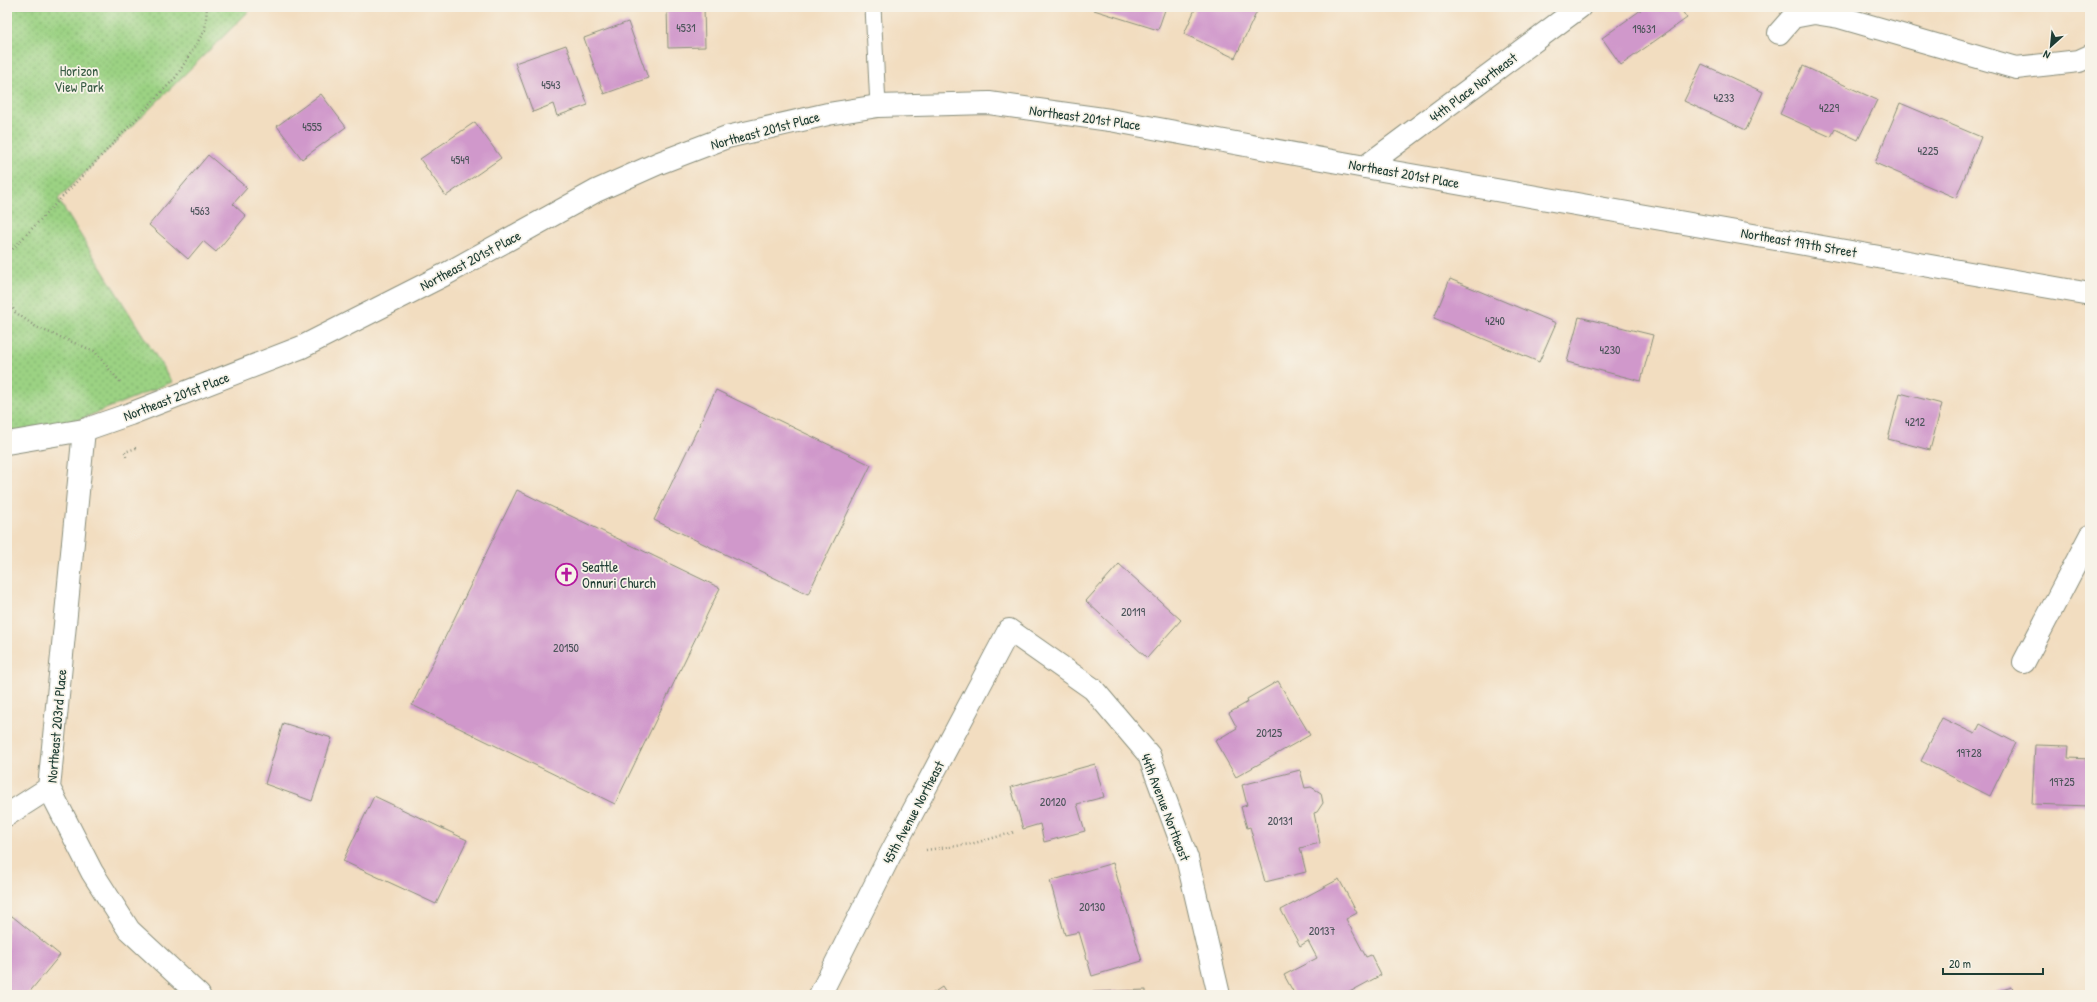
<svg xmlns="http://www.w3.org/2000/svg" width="2097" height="1002" viewBox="0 0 2097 1002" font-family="'Patrick Hand',sans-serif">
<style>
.park{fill:url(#park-dots);stroke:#5d885c}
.building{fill:#d098cb}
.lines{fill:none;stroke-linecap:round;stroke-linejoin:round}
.lane-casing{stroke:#888d7a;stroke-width:17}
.street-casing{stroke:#888d7a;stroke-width:24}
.secondary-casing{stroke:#888d7a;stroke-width:24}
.path{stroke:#888d7a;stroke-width:2.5;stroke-dasharray:1 3;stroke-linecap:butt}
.lane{stroke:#fff;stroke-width:15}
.street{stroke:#fff;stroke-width:22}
.secondary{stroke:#fff;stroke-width:22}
.labels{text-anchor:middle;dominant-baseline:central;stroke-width:3.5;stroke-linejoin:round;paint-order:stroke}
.number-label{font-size:12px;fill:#4b545a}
.park-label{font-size:14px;fill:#385b44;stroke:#f7f3e8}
.street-label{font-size:14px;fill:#1f3d34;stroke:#f7f3e8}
.poi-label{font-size:14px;fill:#1f3d34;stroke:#f7f3e8;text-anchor:start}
</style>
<defs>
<pattern id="park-dots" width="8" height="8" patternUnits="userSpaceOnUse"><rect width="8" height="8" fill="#9bd283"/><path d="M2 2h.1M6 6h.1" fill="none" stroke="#7eac6c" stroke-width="1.8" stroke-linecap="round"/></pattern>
</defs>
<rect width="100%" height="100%" fill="#f7f3e8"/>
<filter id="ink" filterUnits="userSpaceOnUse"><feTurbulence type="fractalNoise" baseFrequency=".025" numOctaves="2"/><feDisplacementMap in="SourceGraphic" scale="8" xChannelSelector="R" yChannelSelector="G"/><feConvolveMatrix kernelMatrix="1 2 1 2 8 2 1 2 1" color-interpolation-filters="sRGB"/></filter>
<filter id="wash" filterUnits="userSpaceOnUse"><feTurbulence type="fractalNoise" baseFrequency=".012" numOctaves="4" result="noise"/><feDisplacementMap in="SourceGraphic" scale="16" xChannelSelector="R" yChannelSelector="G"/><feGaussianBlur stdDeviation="0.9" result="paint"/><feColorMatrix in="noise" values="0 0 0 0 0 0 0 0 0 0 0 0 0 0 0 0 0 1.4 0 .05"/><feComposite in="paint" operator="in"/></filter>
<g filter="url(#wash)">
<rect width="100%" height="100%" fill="#f2ddc0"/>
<path class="park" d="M7,7H253L58,199L172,382L29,440L7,441Z"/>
<g id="blocks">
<path class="building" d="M667,7H704L705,47L668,48Z
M1095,7H1166L1158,30L1094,10Z
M1196,7H1259L1235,58L1184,34Z
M1645,7H1679L1687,18L1621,65L1602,38Z
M628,22L648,78L604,94L584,38Z
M566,45L588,105L557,116L553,104L533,112L515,63Z
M1702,64L1763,92L1746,130L1684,101Z
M1803,66L1877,100L1858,140L1835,129L1831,137L1780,114Z
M321,94L346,127L302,159L277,126Z
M1900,103L1981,137L1956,198L1875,163Z
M475,122L501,158L446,196L420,159Z
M208,155L247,188L233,204L246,216L216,252L203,241L188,259L149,225Z
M1450,279L1556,323L1539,362L1434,318Z
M1579,317L1653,335L1641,381L1567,362Z
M716,390L871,465L808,594L654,520Z
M1900,393L1942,404L1930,450L1888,439Z
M517,490L720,588L615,804L412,705Z
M1119,564L1181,620L1147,658L1086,601Z
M1278,681L1310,735L1236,777L1215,741L1237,728L1229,713L1248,702L1247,699Z
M1942,718L1975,734L1980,724L2016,743L1990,796L1921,761Z
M283,723L332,738L312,801L265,784Z
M2035,745L2069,746L2068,758L2090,759V806L2032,804Z
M1095,764L1104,797L1077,804L1085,831L1044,842L1040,824L1023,829L1011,787Z
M1300,770L1305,788L1311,787L1321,793L1323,803L1317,812L1314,813L1320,843L1300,848L1306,872L1265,882L1250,827L1247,828L1241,807L1247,805L1242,785Z
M374,796L467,840L436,904L343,861Z
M1113,863L1142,961L1092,976L1079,932L1065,935L1050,881Z
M1339,879L1357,913L1346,919L1366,957L1371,955L1381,975L1344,995H1295L1284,975L1317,958L1308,941L1300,946L1281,910Z
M12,916L60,955L27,995H7V922Z
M942,987L947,995H930Z
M2012,987L2014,995H1985Z
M1146,990V995H1093V992Z"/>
</g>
</g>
<g filter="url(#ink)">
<use href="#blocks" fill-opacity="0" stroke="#888d7a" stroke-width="1"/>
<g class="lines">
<defs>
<path id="lane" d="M873,7L878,106"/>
<path id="street" d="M1779,33L1793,17L1814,13L1839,17L2016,68L2079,61L2090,56
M1365,167L1580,7
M84,430L49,788L92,872L129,930L199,995
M2024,662L2090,536
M7,815L49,788
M820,995L890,855L1009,630L1093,689L1149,755L1187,858L1219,995"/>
<path id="secondary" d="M7,443L84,430L130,414L302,347L446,274L596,191L659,163L727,137L828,114L878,106L989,103L1110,120L1365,167L2090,294"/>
</defs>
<use href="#lane" class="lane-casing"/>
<use href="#street" class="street-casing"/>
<use href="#secondary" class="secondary-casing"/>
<path class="path" d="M7,255L176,77L205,30L207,7
M7,298L15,312L36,327L94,351L121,383
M126,457L125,452L139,447
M926,850L971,844L1015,832"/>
<use href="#lane" class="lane"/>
<use href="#street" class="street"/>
<use href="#secondary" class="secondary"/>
</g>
</g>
<defs>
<symbol id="church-ring" viewBox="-11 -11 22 22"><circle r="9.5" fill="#f7f3e8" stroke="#b5179e" stroke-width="1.5"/><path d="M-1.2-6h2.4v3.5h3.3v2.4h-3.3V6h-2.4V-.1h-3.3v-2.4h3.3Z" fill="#b5179e"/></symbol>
</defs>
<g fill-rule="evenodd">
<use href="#church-ring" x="554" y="562" width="25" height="25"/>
</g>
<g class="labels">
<g class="number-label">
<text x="686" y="27">4531</text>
<text x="1644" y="28">19631</text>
<text x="551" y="84">4543</text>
<text x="1724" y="97">4233</text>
<text x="1829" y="107">4229</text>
<text x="312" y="126">4555</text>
<text x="1928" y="150">4225</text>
<text x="460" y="159">4549</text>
<text x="200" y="210">4563</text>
<text x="1495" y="320">4240</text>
<text x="1610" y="349">4230</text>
<text x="1915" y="421">4212</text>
<text x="1133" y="611">20119</text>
<text x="566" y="647">20150</text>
<text x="1269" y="732">20125</text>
<text x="1969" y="752">19728</text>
<text x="2062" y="781">19725</text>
<text x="1053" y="801">20120</text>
<text x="1280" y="820">20131</text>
<text x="1092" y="906">20130</text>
<text x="1322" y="930">20137</text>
</g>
<g class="park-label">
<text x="79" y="70">Horizon<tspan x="79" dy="16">View Park</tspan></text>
</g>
<g class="street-label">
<text transform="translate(1473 87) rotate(-37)">44th Place Northeast</text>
<text transform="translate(1085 117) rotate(8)">Northeast 201st Place</text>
<text transform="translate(765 130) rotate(-15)">Northeast 201st Place</text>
<text transform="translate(1404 173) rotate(10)">Northeast 201st Place</text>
<text transform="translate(1799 242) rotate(10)">Northeast 197th Street</text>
<text transform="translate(470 260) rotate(-28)">Northeast 201st Place</text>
<text transform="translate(176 396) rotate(-21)">Northeast 201st Place</text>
<text transform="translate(56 726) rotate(-85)">Northeast 203rd Place</text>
<text transform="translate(1166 807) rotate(69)">44th Avenue Northeast</text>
<text transform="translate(913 812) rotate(-62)">45th Avenue Northeast</text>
</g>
<g class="poi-label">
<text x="582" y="566">Seattle<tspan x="582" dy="16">Onnuri Church</tspan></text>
</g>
</g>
<rect width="2097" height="1002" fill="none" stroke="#f7f3e8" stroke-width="24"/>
<g transform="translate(2051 46) rotate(207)" stroke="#f7f3e8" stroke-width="3" paint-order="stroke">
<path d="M0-3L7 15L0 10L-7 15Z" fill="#1f3d34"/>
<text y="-6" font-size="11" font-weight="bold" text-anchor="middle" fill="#1f3d34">N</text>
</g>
<path d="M1943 968v6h100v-6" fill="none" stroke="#1f3d34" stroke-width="2"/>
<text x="1949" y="968" font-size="12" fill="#1f3d34" stroke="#f7f3e8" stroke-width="3" paint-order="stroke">20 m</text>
</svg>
